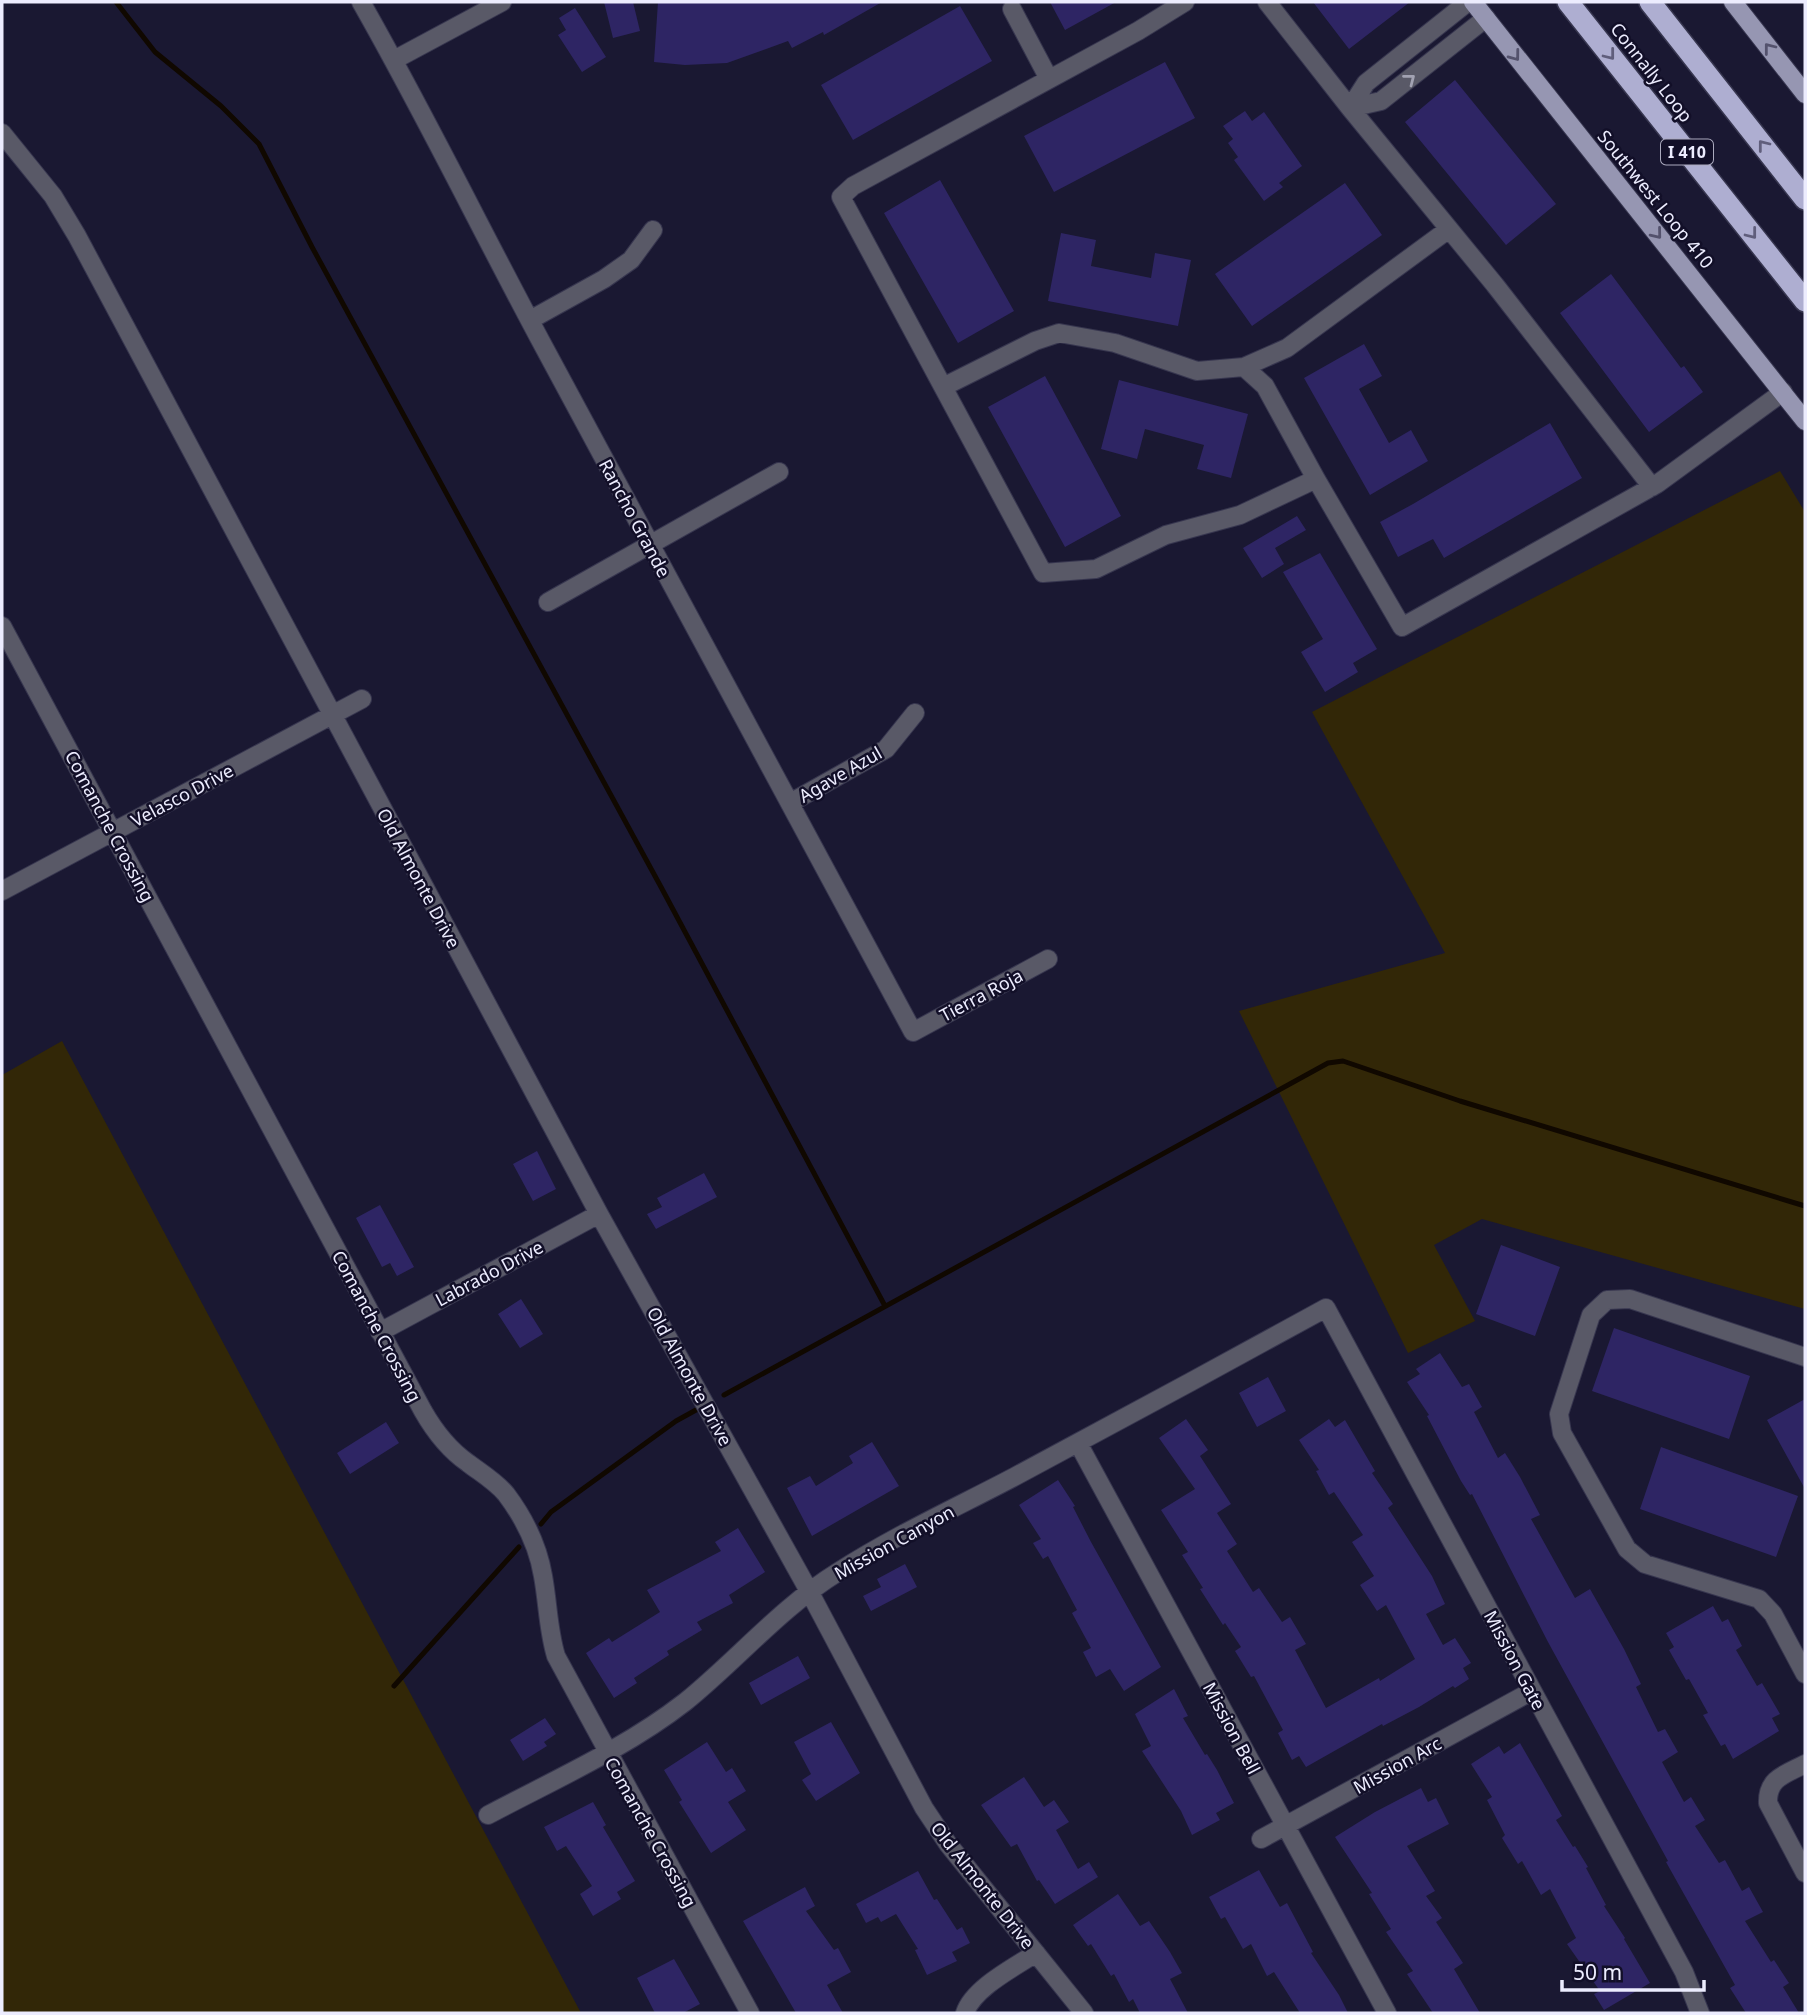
<svg xmlns="http://www.w3.org/2000/svg" width="1807" height="2015" viewBox="0 0 1807 2015" font-family="'Noto Sans',sans-serif">
<style>
.green{fill:#322707}
.lines{fill:none;stroke-linecap:round;stroke-linejoin:round}
.stream{stroke:#100800;stroke-width:5}
.building{fill:#2e2564}
.minor-casing{stroke:#37364f;stroke-width:20}
.major-casing{stroke:#37364f;stroke-width:20}
.highway-casing{stroke:#37364f;stroke-width:24}
.minor{stroke:#595967;stroke-width:18}
.major{stroke:#9696b2;stroke-width:18}
.highway{stroke:#aeaed1;stroke-width:21}
.oneway{stroke:#54526d}
.oneway2{stroke:#605e7c}
.oneway3{stroke:#a2a2b2}
.labels{text-anchor:middle;dominant-baseline:central;stroke-width:5;stroke-linejoin:round;paint-order:stroke}
.shield{fill:#120f28;stroke:#abaabe;stroke-width:2}
.shield-label{font-size:16px;font-weight:bold;fill:#ececfe}
.street-label{font-size:18px;fill:#ececfe;stroke:#120f28}
</style>
<rect width="100%" height="100%" fill="#1a1832"/>
<path class="green" d="M1780,471L1805,512V1309L1482,1219L1434,1245L1475,1321L1408,1353L1239,1011L1445,953L1312,712Z
M62,1041L581,2013H2V1075Z"/>
<g class="lines">
<path class="stream" d="M116,2L155,52L221,106L259,144L312,247L661,887L885,1306
M724,1395L1328,1063L1343,1061L1460,1101L1805,1206
M541,1524L551,1512L676,1421L696,1410
M394,1686L519,1547"/>
</g>
<path class="building" d="M604,2H633L640,31L613,38Z
M658,2H882L824,35L823,32L792,48L788,41L727,63L685,65L654,62Z
M1050,2H1116L1065,30Z
M1313,2H1410L1349,49Z
M960,6L992,61L853,140L821,85Z
M575,8L606,57L582,72L558,35L566,30L559,18Z
M1165,62L1195,118L1054,192L1024,136Z
M1455,80L1556,204L1506,245L1405,122Z
M1245,111L1252,121L1264,112L1302,166L1279,183L1283,187L1264,201L1234,160L1238,157L1228,143L1233,139L1223,126Z
M940,180L1014,311L958,343L884,213Z
M1345,183L1382,235L1252,326L1215,274Z
M1061,233L1096,240L1091,266L1151,278L1155,253L1191,260L1178,326L1048,301Z
M1611,274L1681,368L1684,366L1703,392L1649,432L1560,313Z
M1364,344L1382,376L1359,389L1389,443L1411,430L1428,461L1370,495L1304,378Z
M1045,376L1121,516L1065,547L988,407Z
M1119,380L1248,414L1231,478L1197,469L1204,445L1145,429L1137,459L1101,449Z
M1550,423L1582,478L1444,558L1433,539L1398,557L1380,522L1413,504Z
M1297,516L1306,530L1275,548L1284,564L1262,578L1243,548Z
M1320,553L1377,649L1353,663L1358,672L1325,692L1301,652L1323,639L1283,572Z
M537,1151L556,1189L533,1201L513,1164Z
M704,1173L717,1197L656,1229L647,1214L662,1207L657,1198Z
M380,1205L414,1267L397,1276L390,1263L382,1267L356,1218Z
M1501,1245L1560,1267L1535,1336L1476,1314Z
M521,1299L543,1334L520,1348L498,1314Z
M1614,1328L1750,1376L1729,1439L1592,1391Z
M1440,1353L1462,1387L1469,1384L1482,1407L1474,1412L1498,1458L1505,1453L1520,1477L1540,1515L1531,1519L1575,1598L1590,1589L1624,1649L1641,1684L1636,1687L1658,1732L1665,1729L1678,1752L1662,1762L1684,1802L1691,1797L1705,1820L1695,1826L1719,1863L1725,1860L1742,1891L1749,1887L1763,1912L1745,1921L1771,1962L1774,1960L1789,1983L1783,1987L1799,2013H1746L1730,1988L1735,1985L1666,1862L1668,1861L1548,1642L1472,1494L1470,1495L1461,1481L1427,1416L1429,1415L1407,1382L1420,1374L1416,1369Z
M1268,1377L1286,1411L1257,1427L1239,1393Z
M1805,1399V1489L1767,1420Z
M1186,1419L1208,1450L1200,1456L1231,1504L1217,1513L1237,1544L1227,1551L1253,1592L1259,1588L1282,1622L1290,1617L1306,1644L1295,1650L1326,1708L1379,1678L1380,1681L1415,1659L1386,1605L1377,1611L1360,1585L1374,1576L1352,1542L1363,1535L1334,1492L1329,1495L1316,1471L1319,1470L1299,1440L1329,1419L1335,1427L1345,1420L1375,1471L1372,1473L1393,1504L1388,1508L1432,1576L1445,1604L1426,1614L1443,1645L1455,1638L1471,1663L1463,1668L1469,1679L1455,1688L1453,1686L1419,1707L1383,1726L1382,1724L1306,1767L1299,1756L1292,1760L1278,1733L1283,1730L1254,1676L1251,1677L1235,1651L1241,1647L1225,1623L1223,1625L1200,1589L1203,1588L1182,1555L1188,1552L1161,1510L1195,1489L1159,1438Z
M386,1422L399,1443L350,1474L337,1453Z
M872,1442L899,1486L812,1536L787,1488L810,1476L816,1486L853,1463L849,1456Z
M1661,1447L1798,1496L1776,1557L1640,1509Z
M1058,1480L1075,1506L1073,1507L1091,1542L1161,1667L1124,1691L1110,1669L1096,1677L1083,1652L1091,1648L1072,1613L1077,1610L1048,1556L1043,1559L1033,1543L1041,1539L1019,1505Z
M738,1528L765,1572L729,1595L733,1603L697,1622L702,1630L667,1651L669,1655L634,1678L637,1683L614,1698L586,1653L609,1638L612,1642L660,1612L647,1590L721,1551L715,1542Z
M905,1564L917,1587L871,1611L863,1596L881,1587L877,1579Z
M1713,1606L1722,1622L1728,1619L1742,1646L1736,1650L1757,1686L1762,1683L1780,1714L1772,1718L1779,1731L1733,1759L1725,1744L1721,1746L1703,1715L1708,1713L1689,1679L1686,1680L1669,1650L1674,1647L1666,1633Z
M798,1656L810,1678L761,1705L749,1683Z
M1174,1689L1188,1716L1183,1718L1205,1755L1207,1754L1217,1770L1234,1803L1216,1813L1220,1820L1192,1835L1181,1811L1142,1751L1151,1746L1135,1714Z
M545,1718L556,1734L544,1742L547,1746L523,1761L510,1740Z
M831,1722L860,1773L816,1801L802,1780L811,1774L794,1742Z
M707,1742L726,1772L732,1768L746,1791L728,1802L746,1830L711,1853L679,1802L682,1800L664,1770Z
M1520,1743L1562,1816L1556,1820L1573,1847L1575,1846L1588,1867L1586,1868L1606,1905L1604,1906L1625,1938L1624,1939L1650,1983L1604,2010L1594,1994L1600,1991L1567,1944L1576,1938L1550,1889L1541,1895L1522,1861L1518,1864L1502,1838L1505,1835L1487,1800L1492,1797L1471,1764L1499,1746L1504,1754Z
M1024,1777L1044,1807L1054,1800L1069,1822L1056,1830L1078,1869L1089,1862L1098,1877L1055,1904L1039,1880L1037,1881L1017,1844L1011,1847L981,1805Z
M1421,1788L1428,1802L1436,1798L1449,1824L1407,1846L1435,1891L1426,1896L1442,1918L1436,1922L1463,1963L1454,1969L1480,2013H1433L1407,1974L1413,1971L1386,1932L1391,1929L1369,1894L1372,1893L1335,1837L1375,1812Z
M593,1802L606,1825L603,1827L635,1881L617,1892L621,1899L593,1916L580,1894L592,1886L566,1846L557,1851L544,1827Z
M1259,1870L1280,1907L1287,1903L1313,1952L1311,1953L1339,1995L1348,2013H1300L1274,1972L1267,1976L1251,1944L1243,1949L1225,1917L1221,1919L1209,1897Z
M918,1871L934,1900L937,1899L957,1930L962,1927L970,1943L952,1952L957,1961L927,1975L915,1950L918,1949L896,1914L881,1922L878,1917L866,1923L856,1904Z
M805,1887L815,1906L806,1911L834,1950L838,1948L851,1972L827,1985L843,2013H796L743,1921Z
M1118,1894L1140,1926L1149,1921L1170,1952L1182,1973L1170,1979L1188,2013H1140L1133,1999L1129,2002L1114,1974L1111,1976L1091,1944L1088,1946L1073,1925Z
M674,1959L700,2004L683,2013H655L637,1978Z"/>
<g class="lines">
<defs>
<path id="minor" d="M361,2C426,116 483,234 545,349C667,577 791,804 913,1032L1048,959
M1185,2L1138,31L853,186L841,197L1043,573L1096,569L1166,535L1240,515L1316,479L1402,627L1657,484L1783,392
M1267,2L1350,108L1495,285L1652,487
M1012,9L1049,79
M394,60L502,2
M1350,108L1381,101L1486,18
M1350,108L1366,83L1468,2
M2,133L53,196L77,236L599,1214L809,1591L924,1808L948,1844L1084,2013
M530,320L604,279L631,260L653,230
M1244,367L1265,386L1316,479
M943,387L1035,341L1059,333L1115,343L1197,371L1244,367L1287,348L1449,229
M548,602L779,472
M2,626L423,1411C435,1432 448,1449 468,1463C481,1473 495,1481 506,1494C524,1518 538,1546 543,1576C548,1603 548,1630 556,1656L750,2013
M790,803L886,749L915,713
M2,891L362,699
M380,1332L599,1214
M1805,1357L1630,1299L1607,1300L1591,1315L1559,1414L1562,1433L1627,1549L1645,1564L1759,1599L1773,1614L1805,1674
M1078,1443L1387,2013
M1805,1764C1786,1774 1767,1778 1768,1803L1805,1873
M488,1815C554,1780 626,1748 685,1702C737,1660 780,1608 838,1572C894,1536 955,1508 1014,1477C1119,1421 1222,1365 1326,1308L1684,1972L1700,2013
M1261,1839L1532,1691
M965,2013C973,1988 1015,1967 1036,1953"/>
<path id="major" d="M1473,2L1805,421
M1733,2L1805,94"/>
<path id="highway" d="M1568,2L1805,301
M1650,2L1805,199"/>
</defs>
<use href="#minor" class="minor-casing"/>
<use href="#major" class="major-casing"/>
<use href="#highway" class="highway-casing"/>
<use href="#minor" class="minor"/>
<use href="#major" class="major"/>
<use href="#highway" class="highway"/>
</g>
<defs><path id="oneway-chevron" d="M-2-3.5L2.5 0L-2 3.5" fill="none" stroke-width="1.6" stroke-linecap="round" stroke-linejoin="round" transform="scale(1.75)"/></defs>
<g class="oneway">
<use href="#oneway-chevron" transform="translate(1769 48) rotate(-128)"/>
<use href="#oneway-chevron" transform="translate(1515 56) rotate(53)"/>
<use href="#oneway-chevron" transform="translate(1657 234) rotate(51)"/>
</g>
<g class="oneway2">
<use href="#oneway-chevron" transform="translate(1610 55) rotate(52)"/>
<use href="#oneway-chevron" transform="translate(1763 145) rotate(-128)"/>
<use href="#oneway-chevron" transform="translate(1752 234) rotate(52)"/>
</g>
<use class="oneway3" href="#oneway-chevron" transform="translate(1410 79) rotate(-38)"/>
<g class="labels">
<rect class="shield" x="1661" y="139.5" width="52" height="25" rx="5"/>
<g class="shield-label">
<text x="1687" y="152">I 410</text>
</g>
<g class="street-label">
<text transform="translate(1652 72) rotate(52)">Connally Loop</text>
<text transform="translate(1656 199) rotate(51)">Southwest Loop 410</text>
<text transform="translate(635 518) rotate(62)">Rancho Grande</text>
<text transform="translate(840 774) rotate(-30)">Agave Azul</text>
<text transform="translate(182 795) rotate(-28)">Velasco Drive</text>
<text transform="translate(110 826) rotate(62)">Comanche Crossing</text>
<text transform="translate(419 878) rotate(62)">Old Almonte Drive</text>
<text transform="translate(981 995) rotate(-28)">Tierra Roja</text>
<text transform="translate(489 1273) rotate(-28)">Labrado Drive</text>
<text transform="translate(377 1326) rotate(62)">Comanche Crossing</text>
<text transform="translate(690 1376) rotate(61)">Old Almonte Drive</text>
<text transform="translate(894 1542) rotate(-29)">Mission Canyon</text>
<text transform="translate(1515 1660) rotate(62)">Mission Gate</text>
<text transform="translate(1232 1728) rotate(62)">Mission Bell</text>
<text transform="translate(1397 1765) rotate(-29)">Mission Arc</text>
<text transform="translate(651 1832) rotate(61)">Comanche Crossing</text>
<text transform="translate(983 1885) rotate(52)">Old Almonte Drive</text>
</g>
</g>
<rect width="1807" height="2015" fill="none" stroke="#ececfe" stroke-width="7"/>
<path d="M1562 1980v10h142v-10" fill="none" stroke="#ececfe" stroke-width="3.5"/>
<text x="1573" y="1980" font-size="21" fill="#ececfe" stroke="#120f28" stroke-width="5" paint-order="stroke">50 m</text>
</svg>
